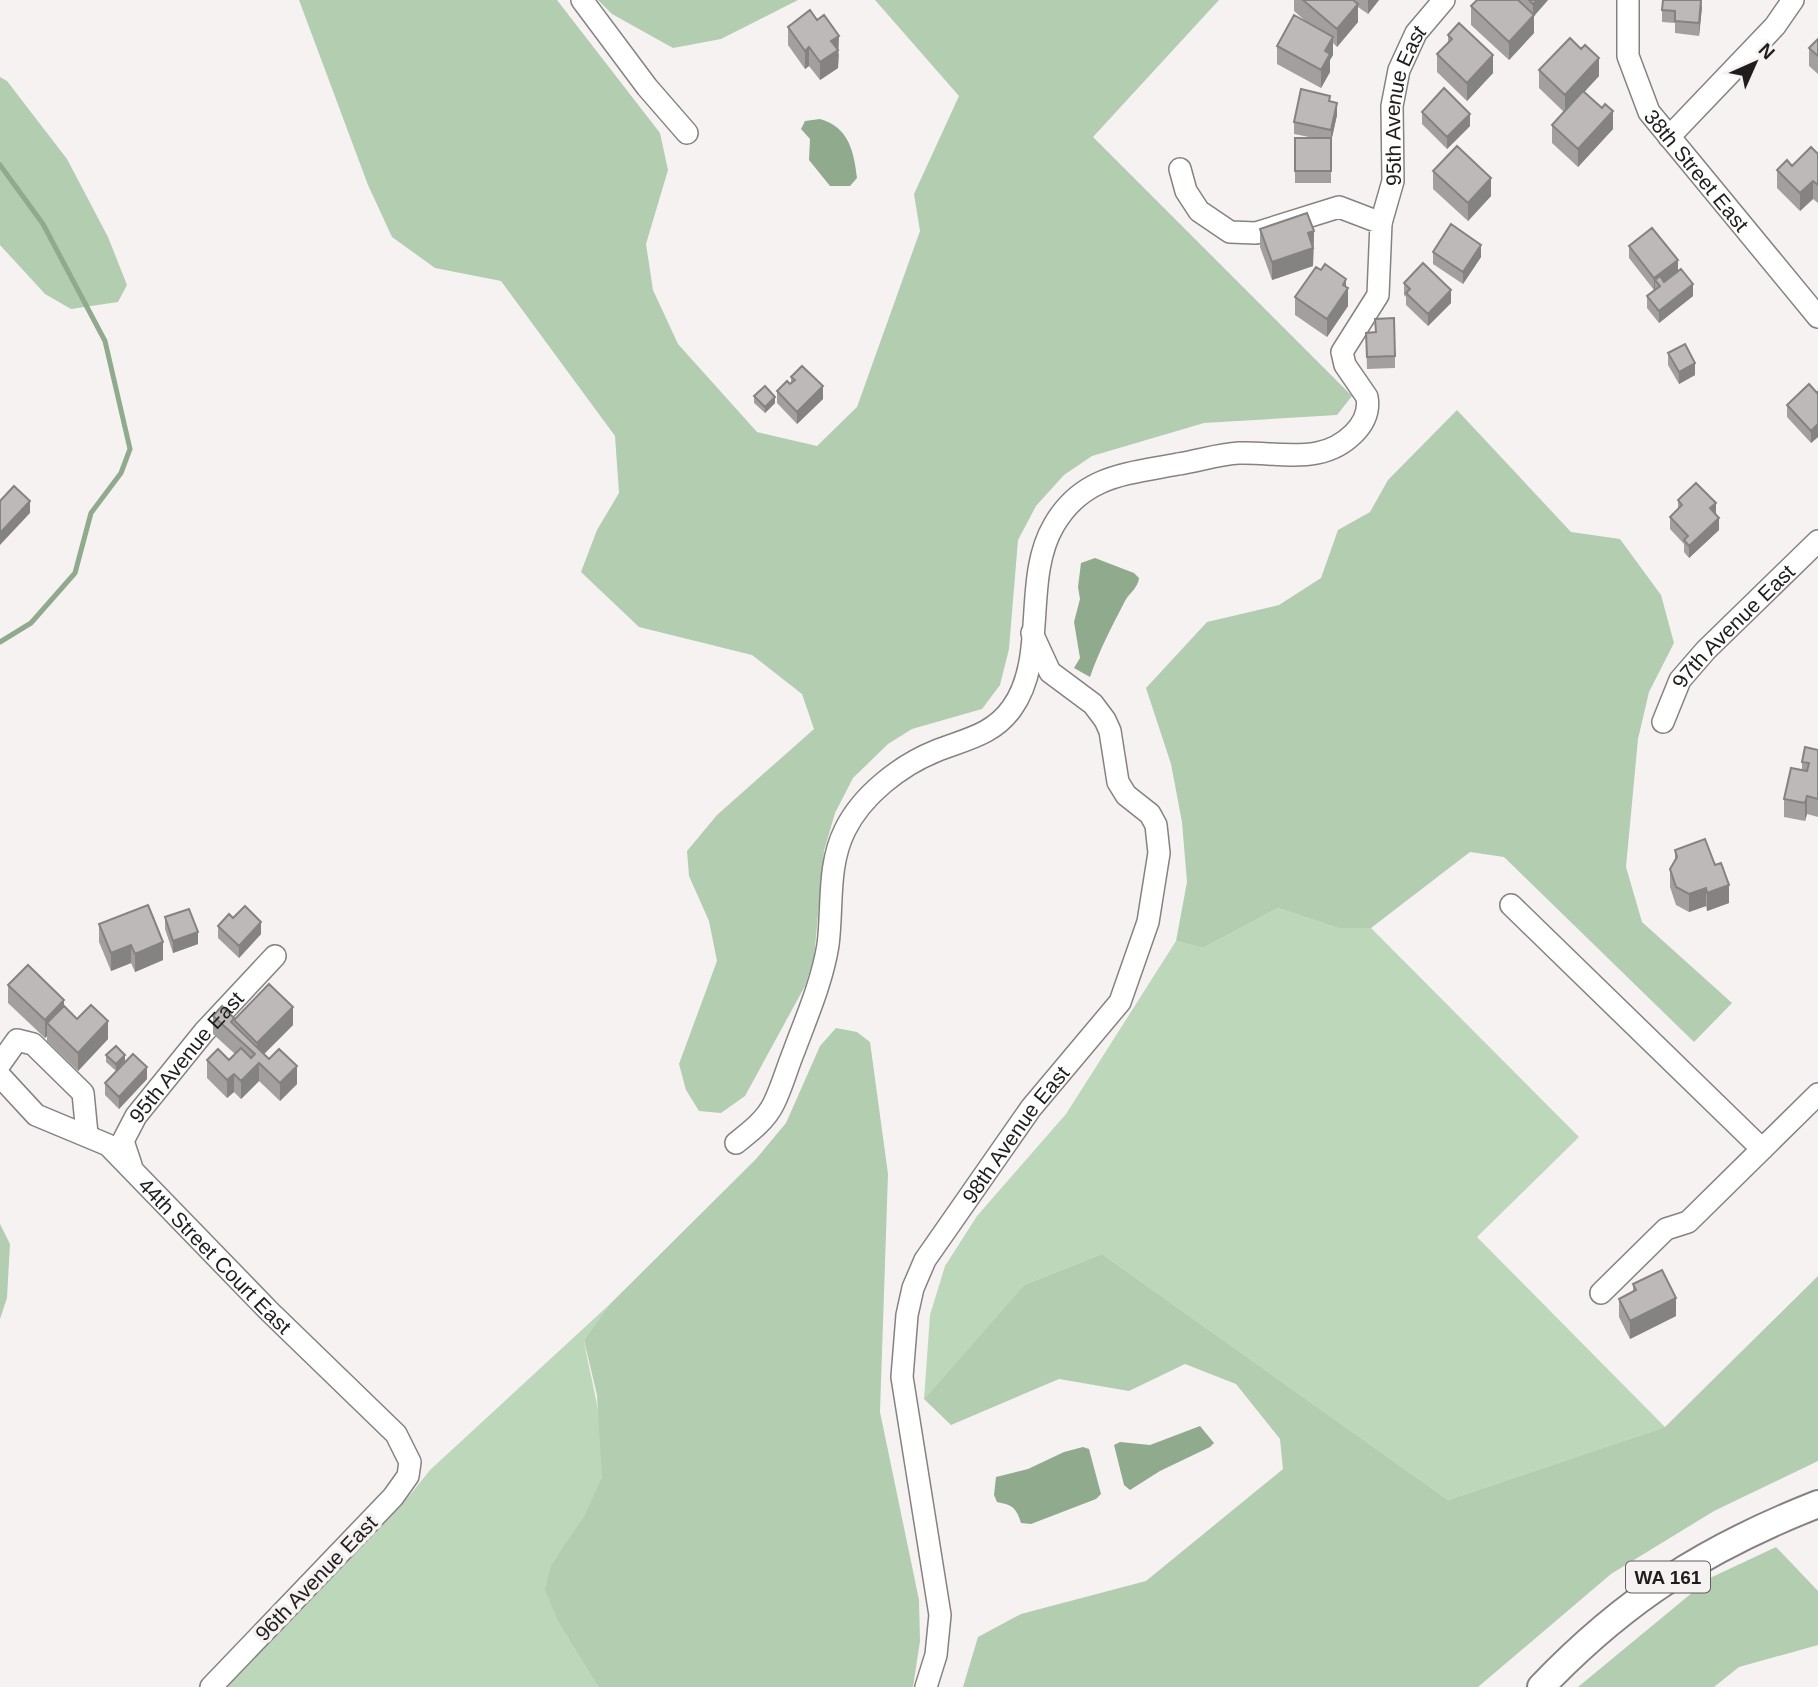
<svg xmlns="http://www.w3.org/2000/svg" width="1818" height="1687" viewBox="0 0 1818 1687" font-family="Arial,sans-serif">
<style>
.green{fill:#bdd7ba}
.forest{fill:#b2cdaf}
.water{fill:#90aa8d}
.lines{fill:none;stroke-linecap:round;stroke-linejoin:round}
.stream{stroke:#90aa8d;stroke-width:5}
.minor-casing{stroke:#878282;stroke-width:24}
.major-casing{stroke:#878282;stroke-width:30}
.minor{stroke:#fff;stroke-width:21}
.major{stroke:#fff;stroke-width:26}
.wall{fill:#a39f9f}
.shaded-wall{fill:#858282}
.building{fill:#beb9b9;stroke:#858282;stroke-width:2}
.labels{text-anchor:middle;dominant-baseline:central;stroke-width:7;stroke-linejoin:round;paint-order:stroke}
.shield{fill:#f7f2f2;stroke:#605d5d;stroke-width:2}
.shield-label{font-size:19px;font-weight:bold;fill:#1f1d1d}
.street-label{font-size:21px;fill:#1f1d1d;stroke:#f7f2f2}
</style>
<rect width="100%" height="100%" fill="#f7f2f2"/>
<path class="green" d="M1278,908L1338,928H1371L1579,1137L1477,1237L1665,1427L1448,1500L1102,1254L1024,1285L924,1399L930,1315L945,1266L977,1216L1066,1114L1176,941L1203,948Z
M610,1304L584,1340C591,1384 607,1429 602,1475C600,1502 567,1542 551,1565L560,1625L598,1687H226L409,1496L430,1470Z"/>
<path class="forest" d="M299,0H557L660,133L668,170L646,244L653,290L678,344L757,432L817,446L857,407L920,231L914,194L959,96L875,0H1219L1093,137L1352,396L1337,415L1204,423L1092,456L1064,475L1036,506L1018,540L1009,649L1000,685L982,709L912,729L888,744L853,778L835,813L824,851L814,958L805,986L745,1096L721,1113L699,1111L686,1090L679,1064L717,961L709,921L689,876L687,851L717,815L814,729L802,694L752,655L639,627L581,572L597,530L619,493L615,436L501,281L435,268L392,237L368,185Z
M598,0H798L721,39L673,48L612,14Z
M0,77L7,81L67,159L108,237L127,285L118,302L71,309L45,294L0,245Z
M1457,410L1571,532L1620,539L1661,595L1674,643L1649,692L1638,739L1626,867L1642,922L1732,1003L1694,1042L1504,857L1470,852L1371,928H1338L1278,908L1203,948L1176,941L1187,882L1182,822L1171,764L1146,688L1207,622L1279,605L1321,578L1338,530L1370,512L1388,480Z
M836,1028L857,1032L870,1042L888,1174L880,1412L919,1600L920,1641L913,1687H598L560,1625L545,1590L551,1565L585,1515L602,1477L597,1395L584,1340L610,1304L756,1159L786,1123L820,1046Z
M0,1224L10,1244L7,1298L0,1319Z
M1102,1254L1448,1500L1665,1427L1818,1276V1461L1714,1511L1611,1574L1478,1687H963L978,1637L1021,1614L1146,1581L1283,1469L1280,1439L1236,1384L1185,1364L1129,1391L1059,1379L951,1425L924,1399L1024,1285Z
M1776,1547L1818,1591V1645L1739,1667L1714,1687H1578L1710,1578Z"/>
<path class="water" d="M820,119C849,127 854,152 857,178L850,186H830L809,160L810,139L801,129L805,121Z
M1095,558L1134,573L1139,578C1138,588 1130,592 1125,601C1112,626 1099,651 1090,677L1074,668L1080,658L1074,622L1080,599L1078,587L1081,563Z
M1200,1426L1214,1443L1210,1447L1160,1471L1130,1490L1124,1485L1114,1445L1120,1442L1150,1445Z
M1083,1447L1089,1449L1101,1494L1096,1499L1031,1524L1021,1523C1016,1507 1012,1505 997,1502L994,1495L996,1477L1028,1469L1064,1452Z"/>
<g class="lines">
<path class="stream" d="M0,165L43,224L105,341L130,449L121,473L91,513L75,573L31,623L0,642"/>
<defs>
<g id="minor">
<path d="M582,0L647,87L687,133"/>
<path id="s1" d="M1628,0V56L1649,112L1818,317"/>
<path d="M1669,137L1775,26L1793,0"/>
<path id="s2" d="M1381,223L1393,181L1392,106L1399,70L1416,33L1444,0"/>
<path id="s3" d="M1663,722L1680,680L1706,650L1818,541"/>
<path d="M1511,905L1762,1149"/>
<path d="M0,1064L17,1040L33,1044L83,1093L87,1134"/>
<path id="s4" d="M0,1076L36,1115L108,1145L269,1311L396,1434L410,1462L408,1476L393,1497L211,1687"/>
<path d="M736,1143C750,1132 766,1120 774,1103C782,1087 787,1068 794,1051C807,1016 822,982 828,945C833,906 827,866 845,830C862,795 901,765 936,751C966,739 993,735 1012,708C1048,658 1022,579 1054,525C1083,475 1127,474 1178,464C1198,461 1219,454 1239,453C1264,452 1291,458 1317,453C1343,448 1372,425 1367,397L1345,365L1342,352L1378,295L1381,223L1339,207L1256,233L1230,232L1199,211L1186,191L1180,169"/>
<path id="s5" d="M131,1165L123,1141L136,1116L204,1032L275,956"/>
<path d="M1601,1293L1666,1229L1688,1222L1818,1094"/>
<path id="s6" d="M926,1687L936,1655L940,1615L902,1377L907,1315L913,1288L925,1260L1031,1108L1120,1002L1148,922L1159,853L1156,825L1150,814L1126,795L1118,782L1110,731L1105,720L1093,704L1050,672L1032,633"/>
</g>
<path id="major" d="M1541,1687C1625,1599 1706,1548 1818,1504"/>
</defs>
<use href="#minor" class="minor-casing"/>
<use href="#major" class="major-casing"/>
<use href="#minor" class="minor"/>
<use href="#major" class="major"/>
</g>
<path class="wall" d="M1294,0H1379L1368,14L1358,7V22L1337,47L1333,43V55L1330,60V72L1321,88L1277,64V46L1309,24L1294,11Z
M1477,0H1548L1534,16V33L1509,60L1471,25V6Z
M1702,7L1699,36L1675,33V23L1662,22V10Z
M788,27L839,54L838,68L820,80L809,66L805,69L788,45Z
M1448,35L1493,73L1467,101L1437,72V54L1448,43Z
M1818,39V74L1809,66V48Z
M1539,70L1599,76L1584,92L1613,129L1578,167L1552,143V125L1564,112L1539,88Z
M1330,102L1337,115L1331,142V183H1295V138H1314L1294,134V122Z
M1422,112L1470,126L1447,149L1422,124Z
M1818,154V203L1813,199L1800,211L1777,188V170L1792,166Z
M1433,171L1491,196L1468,221L1433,189Z
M1260,229L1314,231L1313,266L1272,280L1260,247Z
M1629,246L1678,271L1693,296L1659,323L1647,308V296L1654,290L1629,258Z
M1433,252L1481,257L1463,284L1433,264Z
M1404,283L1451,303L1428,326L1406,305V297L1404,295Z
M1346,287L1348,306L1327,337L1295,315V297Z
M1366,333L1395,356V368L1367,369Z
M1668,353L1695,375L1679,384L1668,365Z
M791,377L823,399L797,424L777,403V391L791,384Z
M1818,392V437L1811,443L1787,417V405Z
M754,396L775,403L765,413L754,403Z
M1678,500L1716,515L1719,530L1689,558L1684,552V544L1670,529V517L1678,509Z
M1818,750V817L1807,814L1805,821L1784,817V799L1802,770V762Z
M1675,850L1729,903L1707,911L1706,906L1689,912L1676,905L1670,887V869L1675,861Z
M165,917L198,944L173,953L165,929Z
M233,918L261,934L239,958L218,938V926Z
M99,924L163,960L135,972L131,963L111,971L99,942Z
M8,985L64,1006L77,1019L108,1039L78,1071L47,1041V1036L45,1038L8,1003Z
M213,1016L293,1025L264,1054L297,1084L280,1101L259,1081L241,1099L234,1092L227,1098L207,1078V1060H229L235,1054L213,1034Z
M106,1055H125L116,1071L106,1062Z
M147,1079L119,1109L105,1095V1083Z
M1633,1284L1676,1316L1630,1339L1619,1317V1299L1633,1292Z"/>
<path class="shaded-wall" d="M1368,0H1379L1368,14Z
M1537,0H1548L1534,16V33L1509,60V42L1533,15V4Z
M1702,0V7L1699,36V23Z
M1358,4V22L1337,47V29Z
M839,36L838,68L820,80V62L831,41Z
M1333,37V55L1330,60V72L1321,88V70L1325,51Z
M809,47V66L805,69V51Z
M1493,55V73L1467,101V83Z
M1599,58V76L1565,113V95Z
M1337,103V115L1331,142V130Z
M1613,111V129L1578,167V149Z
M1470,114V126L1447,149V137Z
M1491,178V196L1468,221V203Z
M1813,181V199L1800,211V193Z
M1314,231L1313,266L1272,280V262L1308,233Z
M1481,245V257L1463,284V272Z
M1678,260V272L1660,286L1655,280V290H1654V278Z
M1346,279V291L1348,288V306L1327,337V319Z
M1693,284V296L1659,323V311Z
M1451,290V303L1428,326V314Z
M1695,363V375L1679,384V372Z
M823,386V399L797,424V412Z
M775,397V403L765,413V407Z
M1818,424V437L1811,443V431Z
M30,501V513L0,545V533Z
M1716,503V515L1710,508Z
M1719,518V530L1689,558V546Z
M1807,796V814L1805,821V803Z
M1729,885V903L1707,911V893Z
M1706,888V906L1689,912V894Z
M261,922V934L239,958V946Z
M198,932V944L173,953V941Z
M163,942V960L135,972V954Z
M131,945V963L111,971V953Z
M64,1000V1018L47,1023V1036L45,1038V1020Z
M293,1007V1025L257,1061V1043Z
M108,1021V1039L78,1071V1053Z
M125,1055V1061L116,1071V1064Z
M259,1063V1081L241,1099V1081Z
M297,1066V1084L280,1101V1083Z
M147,1067V1079L119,1109V1097Z
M234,1074V1092L227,1098V1080Z
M1676,1298V1316L1630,1339V1321Z"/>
<path class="building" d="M1303,0H1353L1358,4L1337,29Z
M1477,0H1518L1534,15L1509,42L1471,6Z
M1529,0H1537L1533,4Z
M1663,0H1701L1699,23L1675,21V11L1662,10Z
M810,10L817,20L824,15L839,36L831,41L838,50L820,62L809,47L805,51L788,27Z
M1294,15L1333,37L1325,51L1330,54L1321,70L1277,46Z
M1459,23L1493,55L1467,83L1437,54L1452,39L1448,35Z
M1570,38L1581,49L1585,45L1599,58L1565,95L1539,70Z
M1818,39V56L1809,48Z
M1444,88L1470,114L1447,137L1422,112Z
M1301,89L1330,96L1329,101L1337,103L1331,130L1294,122Z
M1583,91L1602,108L1605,104L1613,111L1578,149L1552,125Z
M1295,138H1331V171H1295Z
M1457,146L1491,178L1468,203L1433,171Z
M1811,147L1818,154V185L1813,181L1800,193L1777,170L1787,160L1792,166Z
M1307,213L1314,231L1308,233L1313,248L1272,262L1260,229Z
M1451,224L1481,245L1463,272L1433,252Z
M1652,228L1678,260L1654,278L1629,246Z
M1423,263L1451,290L1428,314L1406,293L1410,289L1404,283Z
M1325,264L1346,279L1343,285L1348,288L1327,319L1295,297L1316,267L1321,270Z
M1681,269L1693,284L1659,311L1647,296L1660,286L1655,280L1660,276L1664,282Z
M1394,318L1395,356L1367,357L1366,333L1376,332L1375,319Z
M1685,344L1695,363L1679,372L1668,353Z
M802,366L823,386L797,412L777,391L787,381L790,384L795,380L791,377Z
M1809,384L1817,393L1818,392V424L1811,431L1787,405Z
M765,386L775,397L765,407L754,396Z
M1696,483L1716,503L1710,508L1719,518L1689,546L1684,540L1688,536L1670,517L1682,505L1678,500Z
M14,486L30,501L0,533V501Z
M1805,747L1818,750V799L1807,796L1805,803L1784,799L1791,768L1807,771L1809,763L1802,762Z
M1705,839L1715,865L1721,863L1729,885L1707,893L1706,888L1689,894L1676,887L1670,869L1677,857L1675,850Z
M148,905L163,942L135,954L131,945L111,953L99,924Z
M245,906L261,922L239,946L218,926L229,914L233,918Z
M189,909L198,932L173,941L165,917Z
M28,965L64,1000L45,1020L8,985Z
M269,984L293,1007L257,1043L234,1020Z
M91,1005L108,1021L78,1053L47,1023L64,1006L77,1019Z
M222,1006L234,1018L231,1022L269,1059L279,1049L297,1066L280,1083L259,1063L241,1081L234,1074L227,1080L207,1060L218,1049L229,1060L241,1048L251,1058L255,1054L213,1016Z
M116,1046L125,1055L116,1064L106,1055Z
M133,1054L147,1067L119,1097L105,1083Z
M1662,1270L1676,1298L1630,1321L1619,1299L1636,1290L1633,1284Z"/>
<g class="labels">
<rect class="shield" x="1626" y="1561.5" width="84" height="31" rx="5"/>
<g class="shield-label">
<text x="1668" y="1577">WA 161</text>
</g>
<g class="street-label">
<text stroke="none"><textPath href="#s2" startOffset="121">95th Avenue East</textPath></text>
<text stroke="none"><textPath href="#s1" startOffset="191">38th Street East</textPath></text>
<text stroke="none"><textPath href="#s3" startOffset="121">97th Avenue East</textPath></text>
<text stroke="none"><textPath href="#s5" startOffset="131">95th Avenue East</textPath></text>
<text stroke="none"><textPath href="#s6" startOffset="590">98th Avenue East</textPath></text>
<text stroke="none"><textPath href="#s4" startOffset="285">44th Street Court East</textPath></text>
<text transform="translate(316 1578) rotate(-46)">96th Avenue East</text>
</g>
</g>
<g transform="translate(1755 63) rotate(45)" stroke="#f7f2f2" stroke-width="5" paint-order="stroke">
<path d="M0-5L12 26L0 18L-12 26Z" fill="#1f1d1d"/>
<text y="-10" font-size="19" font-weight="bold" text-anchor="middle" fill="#1f1d1d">N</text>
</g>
</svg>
